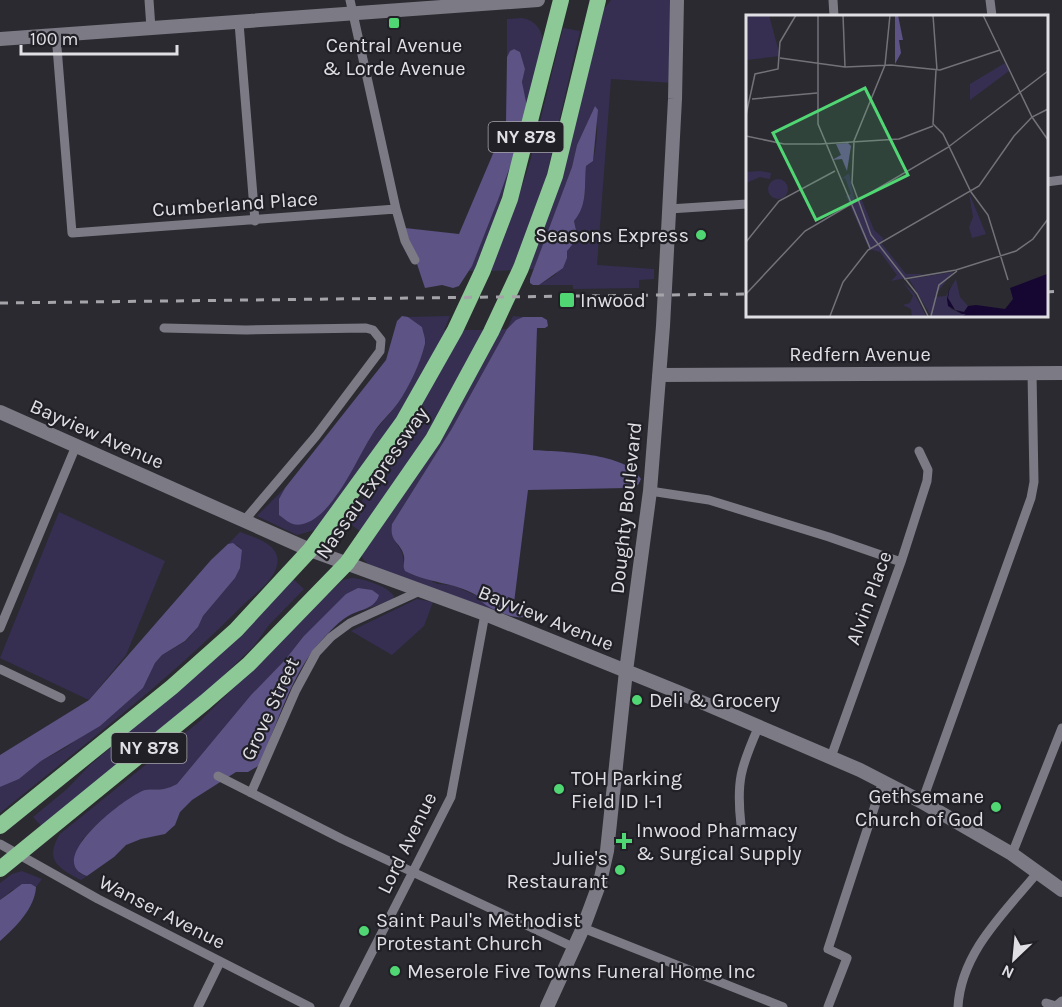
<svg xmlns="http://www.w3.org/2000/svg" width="1062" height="1007" viewBox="0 0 1062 1007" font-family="Karla,sans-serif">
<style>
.green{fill:#362f52}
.forest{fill:#5d5385}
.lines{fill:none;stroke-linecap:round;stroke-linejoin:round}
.street{stroke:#7c7a84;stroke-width:9}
.secondary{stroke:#7c7a84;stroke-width:14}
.highway{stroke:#8dc897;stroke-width:16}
.rail{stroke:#a5a4a9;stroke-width:3;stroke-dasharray:8 8;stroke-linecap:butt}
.poi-dot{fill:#51d674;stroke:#212027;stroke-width:2}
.labels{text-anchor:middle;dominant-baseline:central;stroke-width:4.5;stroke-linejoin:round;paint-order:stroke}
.shield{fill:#212027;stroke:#a7a6ab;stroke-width:1.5}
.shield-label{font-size:18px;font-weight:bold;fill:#e0dfe4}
.poi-label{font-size:20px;fill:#e0dfe4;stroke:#212027;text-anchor:start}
.street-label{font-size:20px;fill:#e0dfe4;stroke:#212027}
.inset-road{fill:none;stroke:#737279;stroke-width:1.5}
.view{fill:#51d674;fill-opacity:0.15;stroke:#51d674;stroke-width:3}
.inset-edge{fill:none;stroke:#e0dfe4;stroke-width:3}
</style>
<rect width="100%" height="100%" fill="#2b2a31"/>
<path class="green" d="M611,0H675L673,83L611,79L597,265L654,269V279L639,280V288L573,289V285H539L555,275L567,258V251L576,230L574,221C588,205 584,186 586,166L593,161C597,143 599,125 595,106L577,145L572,167L534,269L523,270L576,123L603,10Z
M522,18C536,20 543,31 543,44C542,59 536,75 533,89C519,151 497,211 476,271H469L498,200L526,121L522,82L525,69L520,52L514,49L510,51L507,57V19Z
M563,28L580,31L543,191L514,270L490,271L515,207L530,162Z
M450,316L444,330L451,331L413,397L318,529L297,535L257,516L285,488L279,500L318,515L337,495L371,436L398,403L414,372L426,342L422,327L408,317Z
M513,316L523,317L516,320L507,329L451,430L392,524C389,543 406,546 403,565L412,575L424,577L437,584L452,585L477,596L483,603L496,611L370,566L363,559L361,554L495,330L507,329Z
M458,330H489L430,438L361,532L349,523L360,506L370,482Z
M59,512L165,561L126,655L89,700L0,658Z
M240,532C254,537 282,545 277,565C274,581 253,595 242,606C167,682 82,746 0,813V787L19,779L41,761L67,747L143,688L155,663L162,655L186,641L198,627L203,616L235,578L240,568L242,550L237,545L228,544Z
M352,578C365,579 387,586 394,596L393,600L348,615L370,607L377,602L303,637L285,660L251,695L177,784L165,789L146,790L131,799L98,823L82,840L79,873L87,876L81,880C58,868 44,860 60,834L200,721L330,592L343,580Z
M293,579L304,589L269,625L253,647L199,699L42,827L33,817L67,789L90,765L176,692Z
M417,599L433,602L424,626L392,655L351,631Z
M22,871L42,879L36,887L31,884L12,890L0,900V883L12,874Z"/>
<path class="forest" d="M514,49L520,52L525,69L522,82L527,107L526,122L498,200L472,266L459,286L453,288L442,285L425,288L405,228L459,234L506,123L507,57L510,51Z
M595,106L598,110L593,161L586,166C584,186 588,205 574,221L576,230L572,245L567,251V258L563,268L539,285H533L530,283V279L572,167L577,145Z
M402,316L408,317L422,327C423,332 426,339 425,344C420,364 409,387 398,403C390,414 379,423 372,435C357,458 333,517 303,524C293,527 287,521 279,515V499L285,488L386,360L397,321Z
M523,317H542L547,320L548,326L545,328H537L533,450C560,452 626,452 641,479L638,485L626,488L528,490L514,603L526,613V617C513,619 493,611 482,602C479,599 479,598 476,595C454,582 427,583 405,571C402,565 405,562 404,556C401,542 389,543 392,524L451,430L507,329L516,320Z
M233,543L242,550L240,568L235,578L203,616L198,627L185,641L162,655L155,663L143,688L100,726L41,761L19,779L0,787V755L89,700L211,560L228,544Z
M358,588L372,590L379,595C375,609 361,609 350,615C340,620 329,632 322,640C293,670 276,726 260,765L248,772H236L192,800L180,812L175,825L165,834L141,839L126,845L114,857L87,876C42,861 126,796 145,790C151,789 158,790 164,789C168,788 173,786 177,784L251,695L285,660L303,637L346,594Z
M22,884H31L36,887C35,908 15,928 0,941V900Z"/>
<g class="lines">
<path class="street" d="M149,0L151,28
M350,0L396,209L405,241L415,260
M833,0L834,16
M990,0L992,16
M239,23L255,221
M56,35L72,233L396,209
M1046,182L1062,180
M669,209L747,204
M164,328L246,330L366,328L373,330L381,340L380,351L316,436L243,522
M650,491L709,500L829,537L901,562
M0,628L76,446
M0,669L61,698
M831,757L901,562L927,481L928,470L919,451
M218,776L342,839L573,947
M251,793L296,690L316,653L331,637L350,623L420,591
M922,802L1031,498L1034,482L1032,373
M741,825C736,781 741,767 758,728
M0,844L98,899L310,1007
M1012,854L1062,728
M583,928L783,1007
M1046,1003L1056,1006L1062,1001
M198,1007L220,962
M344,1007L451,797L485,614
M828,1007L847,958L828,949L883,781
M958,1007C961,952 1005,912 1038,872"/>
<path class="secondary" d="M0,39L538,0
M659,375L1062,373
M0,412L310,550L485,614L678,692L860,770L922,802L1012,854L1062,890
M547,1007L583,928L600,882L607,851L626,671L650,491L663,326L675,99L677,0"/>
<path class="highway" d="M0,826L172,687L236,630L310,550L403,422L455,330L483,270L510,199L561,0
M0,869L205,702L249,664L347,563L433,439L491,332L521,268L555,176L598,0"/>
<path class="rail" d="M1046,292L1062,291
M0,303L747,294"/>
</g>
<g class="poi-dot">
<rect x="388" y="17" width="12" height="12" rx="3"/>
<circle cx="701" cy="235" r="6"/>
<rect x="559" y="292" width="16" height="16" rx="3"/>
<circle cx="637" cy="700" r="6"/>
<circle cx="559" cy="789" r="6"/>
<circle cx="996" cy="807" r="6"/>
<path d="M621 832h6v6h6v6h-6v6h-6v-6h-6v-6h6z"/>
<circle cx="620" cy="870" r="6"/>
<circle cx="364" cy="931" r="6"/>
<circle cx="395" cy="971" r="6"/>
</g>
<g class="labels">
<g class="shield">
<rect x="488.5" y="122" width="75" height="30" rx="4.5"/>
<rect x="111.5" y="733" width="75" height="30" rx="4.5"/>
</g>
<g class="shield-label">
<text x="526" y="137">NY 878</text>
<text x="149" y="748">NY 878</text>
</g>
<g class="poi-label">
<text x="394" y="45" text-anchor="middle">Central Avenue<tspan x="394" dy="23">&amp; Lorde Avenue</tspan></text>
<text x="689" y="235" text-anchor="end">Seasons Express</text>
<text x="580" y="300">Inwood</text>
<text x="649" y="700">Deli &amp; Grocery</text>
<text x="571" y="778">TOH Parking<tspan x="571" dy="23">Field ID I-1</tspan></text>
<text x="984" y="796" text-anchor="end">Gethsemane<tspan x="984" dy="23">Church of God</tspan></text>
<text x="636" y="830">Inwood Pharmacy<tspan x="636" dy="23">&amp; Surgical Supply</tspan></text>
<text x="608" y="858" text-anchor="end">Julie's<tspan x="608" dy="23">Restaurant</tspan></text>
<text x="376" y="920">Saint Paul's Methodist<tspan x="376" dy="23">Protestant Church</tspan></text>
<text x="407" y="971">Meserole Five Towns Funeral Home Inc</text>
</g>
<g class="street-label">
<text transform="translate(235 204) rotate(-4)">Cumberland Place</text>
<text x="860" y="354">Redfern Avenue</text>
<text transform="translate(97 434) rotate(24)">Bayview Avenue</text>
<text transform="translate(372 483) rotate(-55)">Nassau Expressway</text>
<text transform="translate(626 508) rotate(-84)">Doughty Boulevard</text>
<text transform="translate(869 598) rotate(-70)">Alvin Place</text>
<text transform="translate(546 618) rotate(22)">Bayview Avenue</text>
<text transform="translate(270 709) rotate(-65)">Grove Street</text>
<text transform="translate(407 843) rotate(-64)">Lord Avenue</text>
<text transform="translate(162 912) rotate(27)">Wanser Avenue</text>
</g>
</g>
<g transform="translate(746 15)">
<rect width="302" height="302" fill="#2b2a31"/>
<path d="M0,0H23L34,41L0,45ZM259,48L263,56L224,85V69ZM14,156L25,158L24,164L14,162L0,168V157ZM103,158L109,187L115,183L128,215L137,223L136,229L160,259H178L145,266L151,260L134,237L123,234L100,181L105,179L99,163L94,165ZM22 174a10 10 0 1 1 20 0a10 10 0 1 1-20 0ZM223,178L240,219L226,223L223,212L227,202ZM207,257L188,282L200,281L210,264L214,282L222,291L218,297L209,295L204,286L201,285L205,294L216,299L224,296L217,301H185L163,264ZM156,266L168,278L180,301H166L165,294L157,290L164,288L167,281Z" fill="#362f52"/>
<path d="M149,0H152L157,25H153L155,38L149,49ZM102,128L105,131L101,156L96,144L86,145L95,140L90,129Z" fill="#5d5385"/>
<path d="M301,259V301H217L220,299H216L202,291L201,284L204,270L202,283L209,295L218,297L222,291L230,290L259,294L267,284L264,273Z" fill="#160732"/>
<path class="inset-road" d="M72,0V109L124,233M97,0L99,52M144,0L139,50L108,126L106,168L125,220L171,279L182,301M187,0L191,55M237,0L286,102L302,125M34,43L99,52L145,50L194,55L254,35M190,55L187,109L197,119L225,177L242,200L262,265M6,84L71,78M0,100L9,59L32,54L34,27L50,0M0,121L38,129H74L153,124L187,111M0,227L33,186L89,156M158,264L210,255L270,236L287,224L302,204M0,279L59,216L201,133L302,56M84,301L97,267L122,235L233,171L268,121L286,102L302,94M185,301L193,270L211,256"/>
<path class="view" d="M119,73L162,160L70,205L27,118Z"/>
<rect width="302" height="302" class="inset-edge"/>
</g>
<g transform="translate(1014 959) rotate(206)" stroke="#212027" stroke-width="4.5" paint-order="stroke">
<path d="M0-4.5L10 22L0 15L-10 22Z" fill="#e0dfe4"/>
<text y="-9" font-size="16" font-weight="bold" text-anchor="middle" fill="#e0dfe4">N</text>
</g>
<path d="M21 45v9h156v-9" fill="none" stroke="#e0dfe4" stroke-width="3"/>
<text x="30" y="45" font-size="18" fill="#e0dfe4" stroke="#212027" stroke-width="4.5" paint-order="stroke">100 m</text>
</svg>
